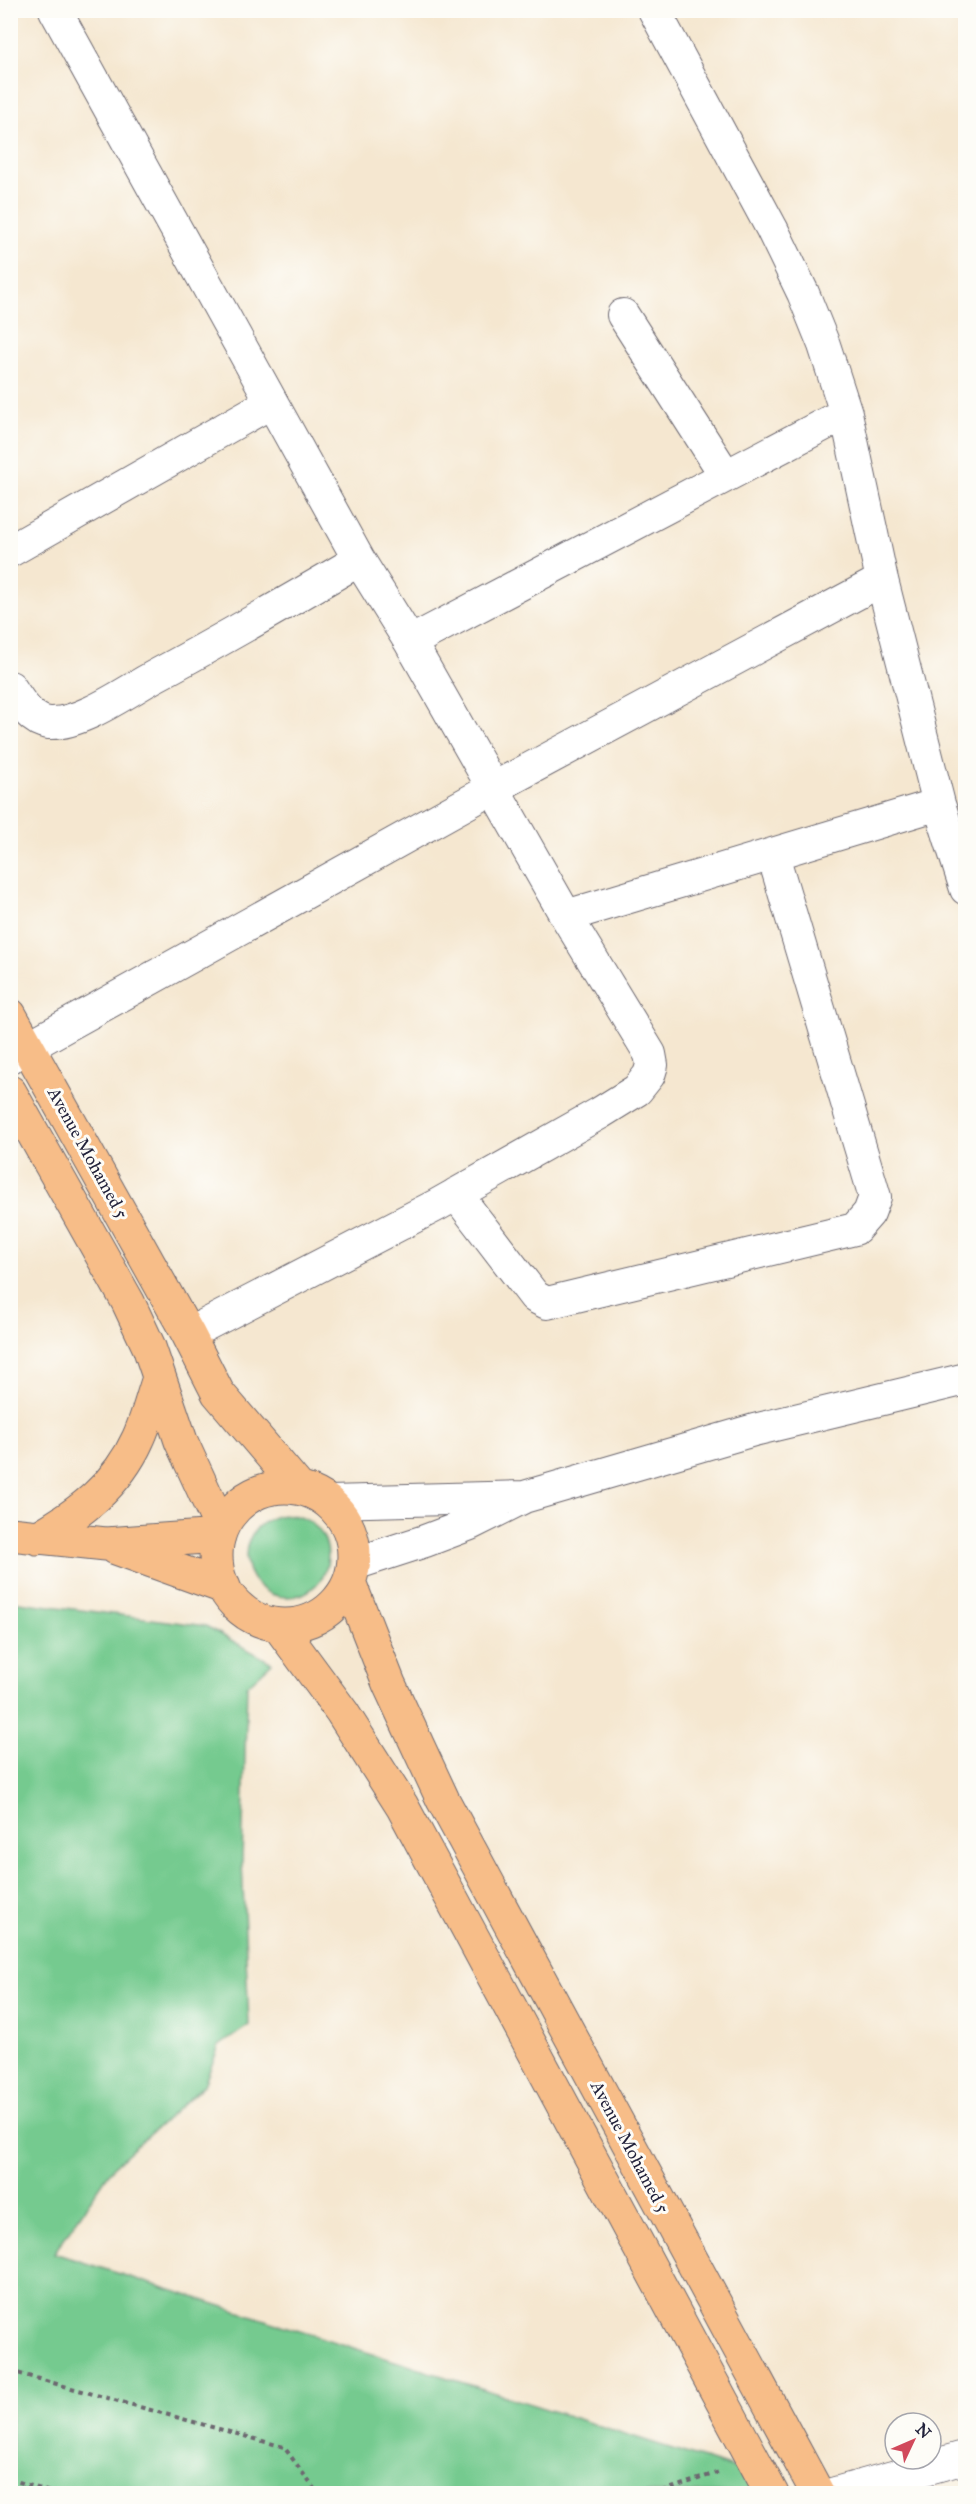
<svg xmlns="http://www.w3.org/2000/svg" width="976" height="2504" viewBox="0 0 976 2504" font-family="'IM FELL Great Primer',serif">
<style>
.green{fill:#74ca8f;stroke:#4b7665;stroke-width:1.5}
.lines{fill:none;stroke-linecap:round;stroke-linejoin:round}
.minor-casing{stroke:#6c676f;stroke-width:34}
.tertiary-casing{stroke:#6c676f;stroke-width:35}
.primary-casing{stroke:#6c676f;stroke-width:35}
.path{stroke:#6c676f;stroke-width:4;stroke-dasharray:4.5 4.5;stroke-linecap:butt}
.minor{stroke:#fff;stroke-width:32}
.tertiary{stroke:#fff;stroke-width:33}
.primary{stroke:#f7bd88;stroke-width:33}
.labels{text-anchor:middle;dominant-baseline:central;stroke-width:6;stroke-linejoin:round;paint-order:stroke}
.street-label{font-size:18px;fill:#22223b;stroke:#fdfcf7}
</style>
<rect width="100%" height="100%" fill="#fdfcf7"/>
<filter id="ink" filterUnits="userSpaceOnUse"><feTurbulence type="fractalNoise" baseFrequency=".0167" numOctaves="2"/><feDisplacementMap in="SourceGraphic" scale="12" xChannelSelector="R" yChannelSelector="G"/><feConvolveMatrix kernelMatrix="1 2 1 2 8 2 1 2 1" color-interpolation-filters="sRGB"/></filter>
<filter id="wash" filterUnits="userSpaceOnUse"><feTurbulence type="fractalNoise" baseFrequency=".008" numOctaves="4" result="noise"/><feDisplacementMap in="SourceGraphic" scale="24" xChannelSelector="R" yChannelSelector="G"/><feGaussianBlur stdDeviation="1.35" result="paint"/><feColorMatrix in="noise" values="0 0 0 0 0 0 0 0 0 0 0 0 0 0 0 0 0 1.4 0 .05"/><feComposite in="paint" operator="in"/></filter>
<g filter="url(#wash)">
<rect width="100%" height="100%" fill="#f5e7d0"/>
<path class="green" d="M246 1556a41 41 0 1 1 82 0a41 41 0 1 1-82 0Z
M11,1601L206,1626L272,1663L247,1686L242,1862L249,2025L219,2046L204,2085L113,2167L54,2253L761,2477L775,2493H11Z"/>
</g>
<g filter="url(#ink)">
<g class="lines">
<defs>
<path id="minor" d="M55,10L359,560L410,642L566,916L644,1044L650,1054L652,1065L649,1075L637,1090L600,1113L437,1205L188,1334
M654,10L772,229L803,293L824,345L846,413L882,580L939,804L966,889
M623,315L726,476
M10,551L270,403
M410,642L846,413
M10,687C19,701 31,721 49,723C80,725 126,692 153,677C222,640 291,600 359,560
M566,916L939,804
M10,1057L492,789L882,580
M456,1194L535,1297L547,1303L855,1229L869,1213L875,1197L773,855
M524,1497L754,1430L966,1379
M329,1502L524,1497L470,1524L425,1541L354,1564"/>
<path id="tertiary" d="M834,2494L966,2457"/>
<path id="primary" d="M10,1015L188,1334L218,1393L299,1488
M10,1092L128,1302L149,1347L181,1441L221,1528
M216 1556a69 69 0 1 1 138 0a69 69 0 1 1-138 0Z
M10,1534L106,1544L219,1536
M37,1538C80,1513 117,1486 138,1439C147,1420 152,1398 159,1378
M116,1548L224,1587
M349,1582L389,1684L443,1800L818,2494
M278,1625L342,1712L402,1806L772,2494"/>
</defs>
<use href="#minor" class="minor-casing"/>
<use href="#tertiary" class="tertiary-casing"/>
<use href="#primary" class="primary-casing"/>
<path class="path" d="M10,2371L284,2447L318,2494
M10,2479L56,2494
M654,2494L722,2471"/>
<use href="#minor" class="minor"/>
<use href="#tertiary" class="tertiary"/>
<use href="#primary" class="primary"/>
</g>
</g>
<g class="labels">
<g class="street-label">
<text transform="translate(88 1153) rotate(61)">Avenue Mohamed 5</text>
<text transform="translate(630 2147) rotate(62)">Avenue Mohamed 5</text>
</g>
</g>
<rect width="976" height="2504" fill="none" stroke="#fdfcf7" stroke-width="36"/>
<g transform="translate(913 2441) rotate(46)"><circle r="28" fill="#fdfcf7" stroke="#a5a5ac" stroke-width="1.5"/>
<path d="M0-4.5L10 22L0 15L-10 22Z" fill="#d1495b"/>
<text y="-9" font-size="16" font-weight="bold" text-anchor="middle" fill="#22223b">N</text>
</g>
</svg>
